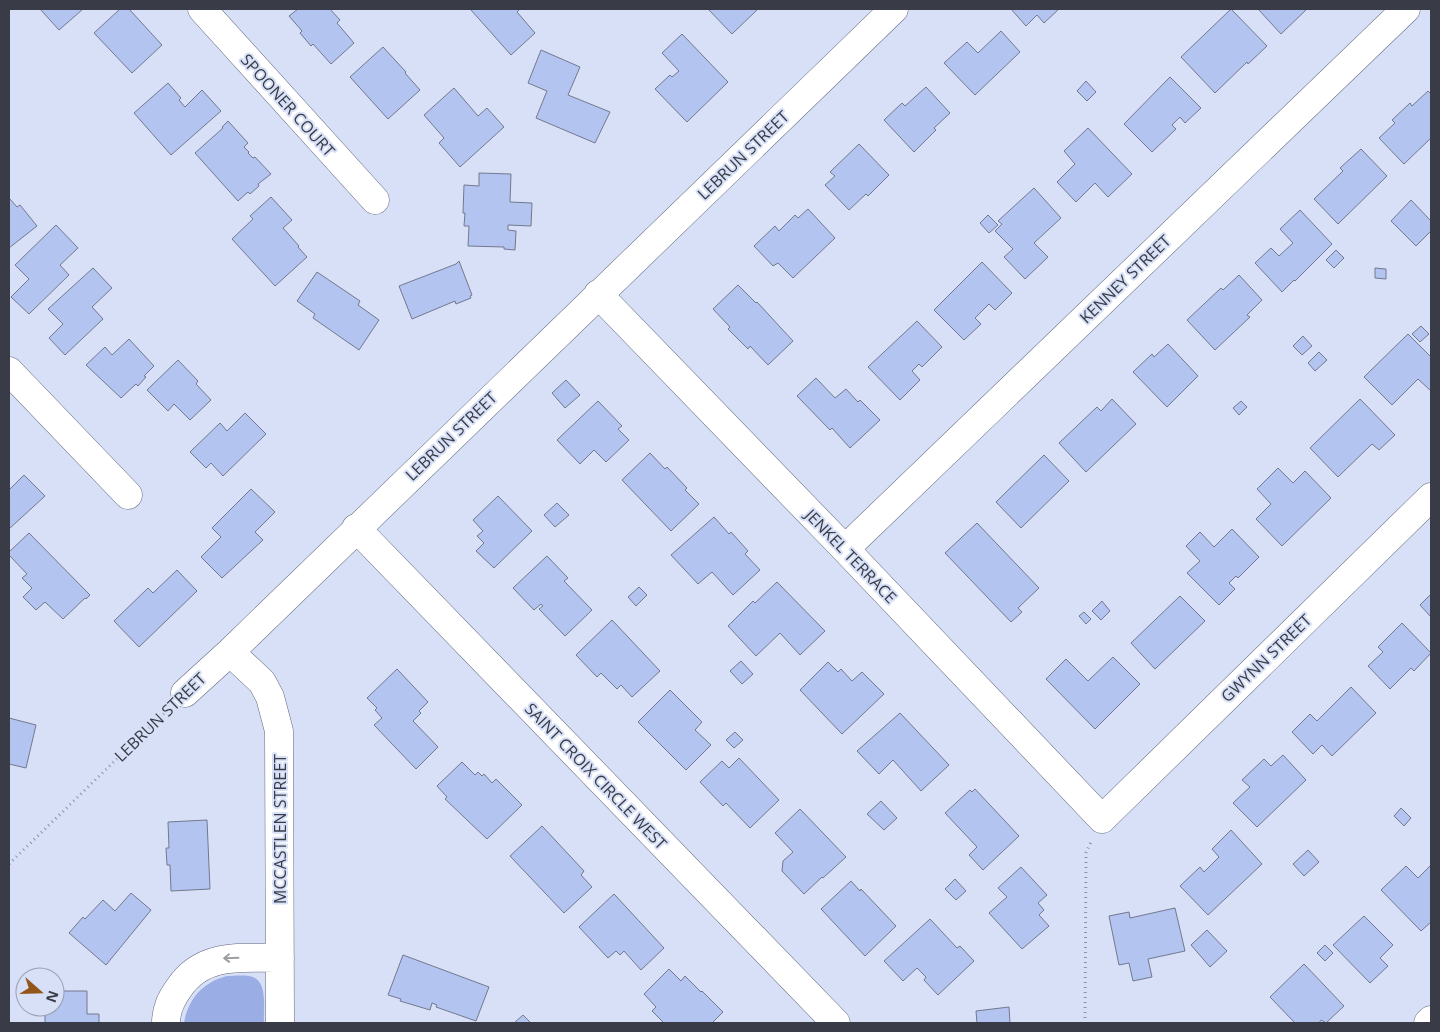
<svg xmlns="http://www.w3.org/2000/svg" width="1440" height="1032" viewBox="0 0 1440 1032" font-family="'Open Sans',sans-serif">
<style>
.green{fill:#9aade5}
.building{fill:#b4c4f1;stroke:#72798e}
.lines{fill:none;stroke-linecap:round;stroke-linejoin:round}
.minor-casing{stroke:#636a7f;stroke-width:29}
.path{stroke:#8c92a3;stroke-width:3;stroke-dasharray:1 4;stroke-linecap:butt}
.minor{stroke:#fff;stroke-width:28}
.oneway{stroke:#9c9ea2}
.labels{text-anchor:middle;dominant-baseline:central;stroke-width:4;stroke-linejoin:round;paint-order:stroke}
.street-label{font-size:16px;fill:#393c46;stroke:#d7e0f7}
</style>
<rect width="100%" height="100%" fill="#d7e0f7"/>
<path class="green" d="M227,976C235,976 248,974 255,978C268,986 263,1011 264,1023H184C188,999 203,982 227,976Z"/>
<path class="building" d="M40,9H83L59,30Z
M120,9H129L162,45L132,73L94,33Z
M298,9H330L340,20L337,23L354,43L331,64L313,44L311,46L300,33L302,31L289,16Z
M473,9H518L519,10L517,12L535,33L511,55L471,10Z
M708,9H758L732,34Z
M1011,9H1059L1044,23L1037,15L1026,26Z
M1231,9L1267,46L1248,64L1247,62L1215,93L1181,57Z
M1258,9H1307L1281,34Z
M1001,31L1020,52L975,95L944,63L967,42L978,53Z
M682,34L728,82L687,122L655,89L670,75L672,77L679,71L662,53Z
M383,47L406,72L405,73L420,90L388,119L350,77Z
M541,50L580,67L568,95L610,112L595,143L536,118L547,91L528,83Z
M1170,77L1201,108L1185,123L1180,117L1172,125L1176,129L1152,152L1124,124Z
M1086,81L1096,92L1087,101L1077,91Z
M168,83L181,98L179,100L185,107L202,90L221,111L171,155L134,113Z
M926,87L950,113L934,128L936,130L914,152L884,120L902,103L905,106Z
M454,88L478,116L487,108L504,127L460,167L439,143L444,138L424,115Z
M1428,91L1431,94V138L1404,164L1379,138L1395,123L1392,120L1410,103L1412,106Z
M228,121L248,143L244,147L249,152L248,153L253,158L255,157L271,174L258,184L259,186L250,194L248,192L238,201L195,153L223,128L222,127Z
M1088,128L1132,174L1108,197L1095,183L1076,202L1057,182L1075,164L1064,151Z
M859,144L889,175L868,196L866,194L849,210L825,185L835,176L830,172Z
M1361,149L1387,176L1338,224L1314,199L1343,171L1340,168Z
M479,173L511,174L510,202L532,203L531,226L508,225V230L516,231L515,250L504,249V247L468,246L469,226H464L465,213H463L464,185L479,186Z
M1034,188L1061,218L1034,243L1048,257L1025,279L1004,257L1013,249L995,231L1002,224L998,221Z
M271,197L292,220L283,228L299,246L298,247L307,257L275,286L232,239L253,219L250,216Z
M9,198L17,207L20,205L37,226L9,248Z
M1411,200L1431,221V231L1416,246L1391,221Z
M808,209L835,238L793,278L778,263L773,266L754,246L775,226L779,231L795,215L798,218Z
M1300,210L1332,244L1295,281L1294,280L1282,292L1255,263L1271,248L1279,256L1293,243L1280,229Z
M988,215L998,225L989,233L980,223Z
M56,225L78,248L60,265L69,275L29,314L11,297L29,279L15,265Z
M1336,250L1344,258L1334,268L1326,260Z
M459,261L472,295L470,296L471,298L456,304L455,301L412,319L399,286L456,264Z
M982,262L1012,293L995,310L989,304L975,318L981,324L964,340L934,310Z
M93,268L112,288L92,307L103,319L65,355L49,338L63,324L48,309Z
M1375,268L1386,269V279L1375,278Z
M317,272L360,301L358,305L379,320L359,350L313,318L315,314L297,301Z
M1239,275L1262,300L1247,315L1250,317L1215,350L1187,320L1221,288L1223,290Z
M738,285L756,303L757,302L793,341L768,365L750,346L748,349L728,329L730,327L713,309Z
M917,321L942,347L922,367L919,364L912,371L920,380L900,400L868,367Z
M1421,326L1429,334L1420,342L1412,334Z
M1408,334L1431,357V391L1418,379L1392,405L1364,377Z
M1303,336L1312,346L1302,355L1293,346Z
M129,339L154,366L144,376L146,377L138,386L136,384L121,398L86,365L105,347L112,355Z
M1168,344L1198,376L1167,407L1133,372L1152,354L1154,357Z
M1319,352L1327,360L1315,371L1308,363Z
M178,360L198,381L196,384L211,400L190,420L174,404L168,411L147,390Z
M816,378L835,398L846,389L858,402L860,400L880,420L850,448L832,428L830,430L797,396Z
M566,380L580,395L565,408L552,393Z
M1112,399L1136,424L1086,472L1059,443L1097,407L1101,411Z
M1360,399L1395,435L1379,450L1372,444L1338,477L1310,448Z
M598,401L622,426L618,429L629,440L606,462L594,450L580,464L557,440Z
M1241,401L1247,407L1239,415L1233,408Z
M245,413L266,434L223,476L211,463L206,468L190,452L220,423L227,431Z
M650,453L665,469L667,467L687,488L685,490L699,504L671,531L622,480Z
M1044,455L1069,481L1021,528L996,502Z
M1278,468L1293,483L1305,471L1331,498L1282,546L1256,519L1271,504L1257,489Z
M24,475L45,496L9,529V490Z
M251,489L275,512L255,532L263,540L222,578L201,557L221,537L212,528Z
M498,496L532,531L494,568L476,551L484,543L477,536L483,531L473,520Z
M557,503L569,515L555,527L544,515Z
M714,517L729,534L731,532L748,551L745,554L760,570L733,595L712,572L698,584L671,555Z
M977,523L1039,588L1018,608L1022,612L1011,622L945,553Z
M1232,529L1259,557L1238,578L1236,576L1229,583L1235,589L1219,605L1187,573L1200,561L1186,546L1200,532L1214,547Z
M29,533L90,595L86,599L85,598L63,619L45,602L36,610L23,597L32,588L22,578L27,574L9,555V552Z
M547,556L568,578L564,581L592,610L565,636L539,609L543,606L541,604L534,610L513,588Z
M177,570L197,591L139,647L114,621L148,588L153,593Z
M777,582L825,631L800,655L780,633L756,656L728,626L753,601L755,603Z
M639,587L647,595L636,606L628,597Z
M1431,594V617L1420,605Z
M1180,596L1205,621L1155,669L1131,643Z
M1102,601L1110,611L1101,620L1092,611Z
M1084,612L1091,619L1086,624L1079,616Z
M612,620L660,671L632,697L621,685L617,689L601,673L597,677L576,655Z
M1402,623L1431,653L1414,671L1411,668L1390,689L1368,666L1383,652L1378,647Z
M1113,657L1140,684L1095,729L1046,679L1066,659L1088,681Z
M741,661L753,674L742,684L730,671Z
M828,662L838,672L841,669L852,681L862,672L884,694L842,734L800,690Z
M397,669L428,702L419,711L421,713L413,721L438,747L416,769L374,725L382,718L375,710L377,708L367,698Z
M1351,687L1376,713L1332,756L1322,745L1313,754L1292,732L1310,714L1317,721Z
M670,690L702,722L695,730L711,745L686,770L638,722Z
M900,713L949,765L921,791L893,760L879,774L857,751Z
M9,718L36,725L26,768L9,764Z
M735,732L743,740L734,748L726,740Z
M1283,755L1306,780L1257,827L1233,803L1250,787L1242,780L1264,759L1271,766Z
M739,758L779,800L750,828L726,803L723,806L700,782L722,761L729,768Z
M462,762L475,775L478,772L482,776L484,774L492,783L496,779L522,805L487,839L445,799L447,797L437,786Z
M975,789L1019,836L983,870L969,855L977,847L945,813L970,790L972,792Z
M881,801L897,818L884,830L867,814Z
M1401,808L1411,818L1404,826L1394,816Z
M800,809L846,857L823,878L822,877L804,894L782,871L783,861L793,852L775,833Z
M207,820L210,889L171,891L170,865H167L166,848H169L168,822Z
M542,826L584,871L581,875L592,887L564,913L510,856Z
M1231,830L1262,864L1208,915L1180,886L1200,867L1204,872L1219,857L1212,849Z
M1308,850L1319,862L1304,876L1293,864Z
M1431,865V922L1421,931L1381,890L1406,866L1418,878Z
M1021,867L1047,895L1038,903L1044,910L1039,915L1049,926L1022,949L989,913L1007,897L998,888Z
M955,879L966,891L956,900L945,889Z
M851,881L860,891L861,889L896,926L865,956L821,909Z
M131,893L151,910L106,965L69,933L83,917L85,919L103,900L115,911Z
M614,894L664,948L641,970L624,951L620,955L616,951L608,958L579,927Z
M1175,908L1185,951L1148,959L1152,977L1133,981L1129,963L1119,965L1109,916L1129,912L1130,918Z
M1364,916L1393,945L1380,958L1388,966L1370,983L1333,945Z
M930,919L957,948L960,946L974,961L938,995L924,980L926,977L917,968L903,981L884,961Z
M1207,930L1227,951L1210,967L1191,945Z
M1325,945L1333,953L1325,961L1317,953Z
M403,955L489,987L476,1021L436,1007L437,1005L432,1003L430,1010L400,1001L401,999L388,995Z
M1304,964L1344,1006L1326,1023L1321,1020L1319,1023H1295L1270,997Z
M669,969L681,981L685,976L701,992L702,991L723,1012L712,1023H664L652,1011L656,1007L644,994Z
M55,991H87V1014H99V1023H45V1007H55Z
M1009,1007L1010,1023H977L976,1011Z
M523,1015L531,1023H514Z"/>
<g class="lines">
<defs>
<path id="minor" d="M202,9L375,200
M598,294L845,549L1102,819L1431,497
M9,371L128,495
M356,528L836,1023
M845,549L1406,9
M230,652L262,682L270,697L279,731L280,1023
M185,693L230,652L894,9
M166,1023C166,1009 171,999 179,988C203,952 242,958 280,958
M1428,1023L1431,1020"/>
</defs>
<use href="#minor" class="minor-casing"/>
<path class="path" d="M9,864L167,710
M1085,1023L1086,853L1091,842"/>
<use href="#minor" class="minor"/>
</g>
<defs><path id="oneway-shaft" d="M-6 0H5M1.5-3L5.5 0L1.5 3" fill="none" stroke-width="1.6" stroke-linecap="round" stroke-linejoin="round" transform="scale(1.25)"/></defs>
<use class="oneway" href="#oneway-shaft" transform="translate(231 958) rotate(178)"/>
<g class="labels">
<g class="street-label">
<text transform="translate(288 105) rotate(48)">SPOONER COURT</text>
<text transform="translate(743 155) rotate(-44)">LEBRUN STREET</text>
<text transform="translate(1125 279) rotate(-44)">KENNEY STREET</text>
<text transform="translate(451 436) rotate(-44)">LEBRUN STREET</text>
<text transform="translate(851 556) rotate(46)">JENKEL TERRACE</text>
<text transform="translate(1266 658) rotate(-44)">GWYNN STREET</text>
<text transform="translate(160 717) rotate(-44)">LEBRUN STREET</text>
<text transform="translate(596 776) rotate(46)">SAINT CROIX CIRCLE WEST</text>
<text transform="translate(280 829) rotate(-90)">MCCASTLEN STREET</text>
</g>
</g>
<rect width="1440" height="1032" fill="none" stroke="#393c46" stroke-width="20"/>
<g transform="translate(40 992) rotate(110)"><circle r="24" fill="#d7e0f7" stroke="#989eb0"/>
<path d="M0-4L9 19L0 12L-9 19Z" fill="#935519"/>
<text y="-8" font-size="14" font-weight="bold" text-anchor="middle" fill="#393c46">N</text>
</g>
</svg>
